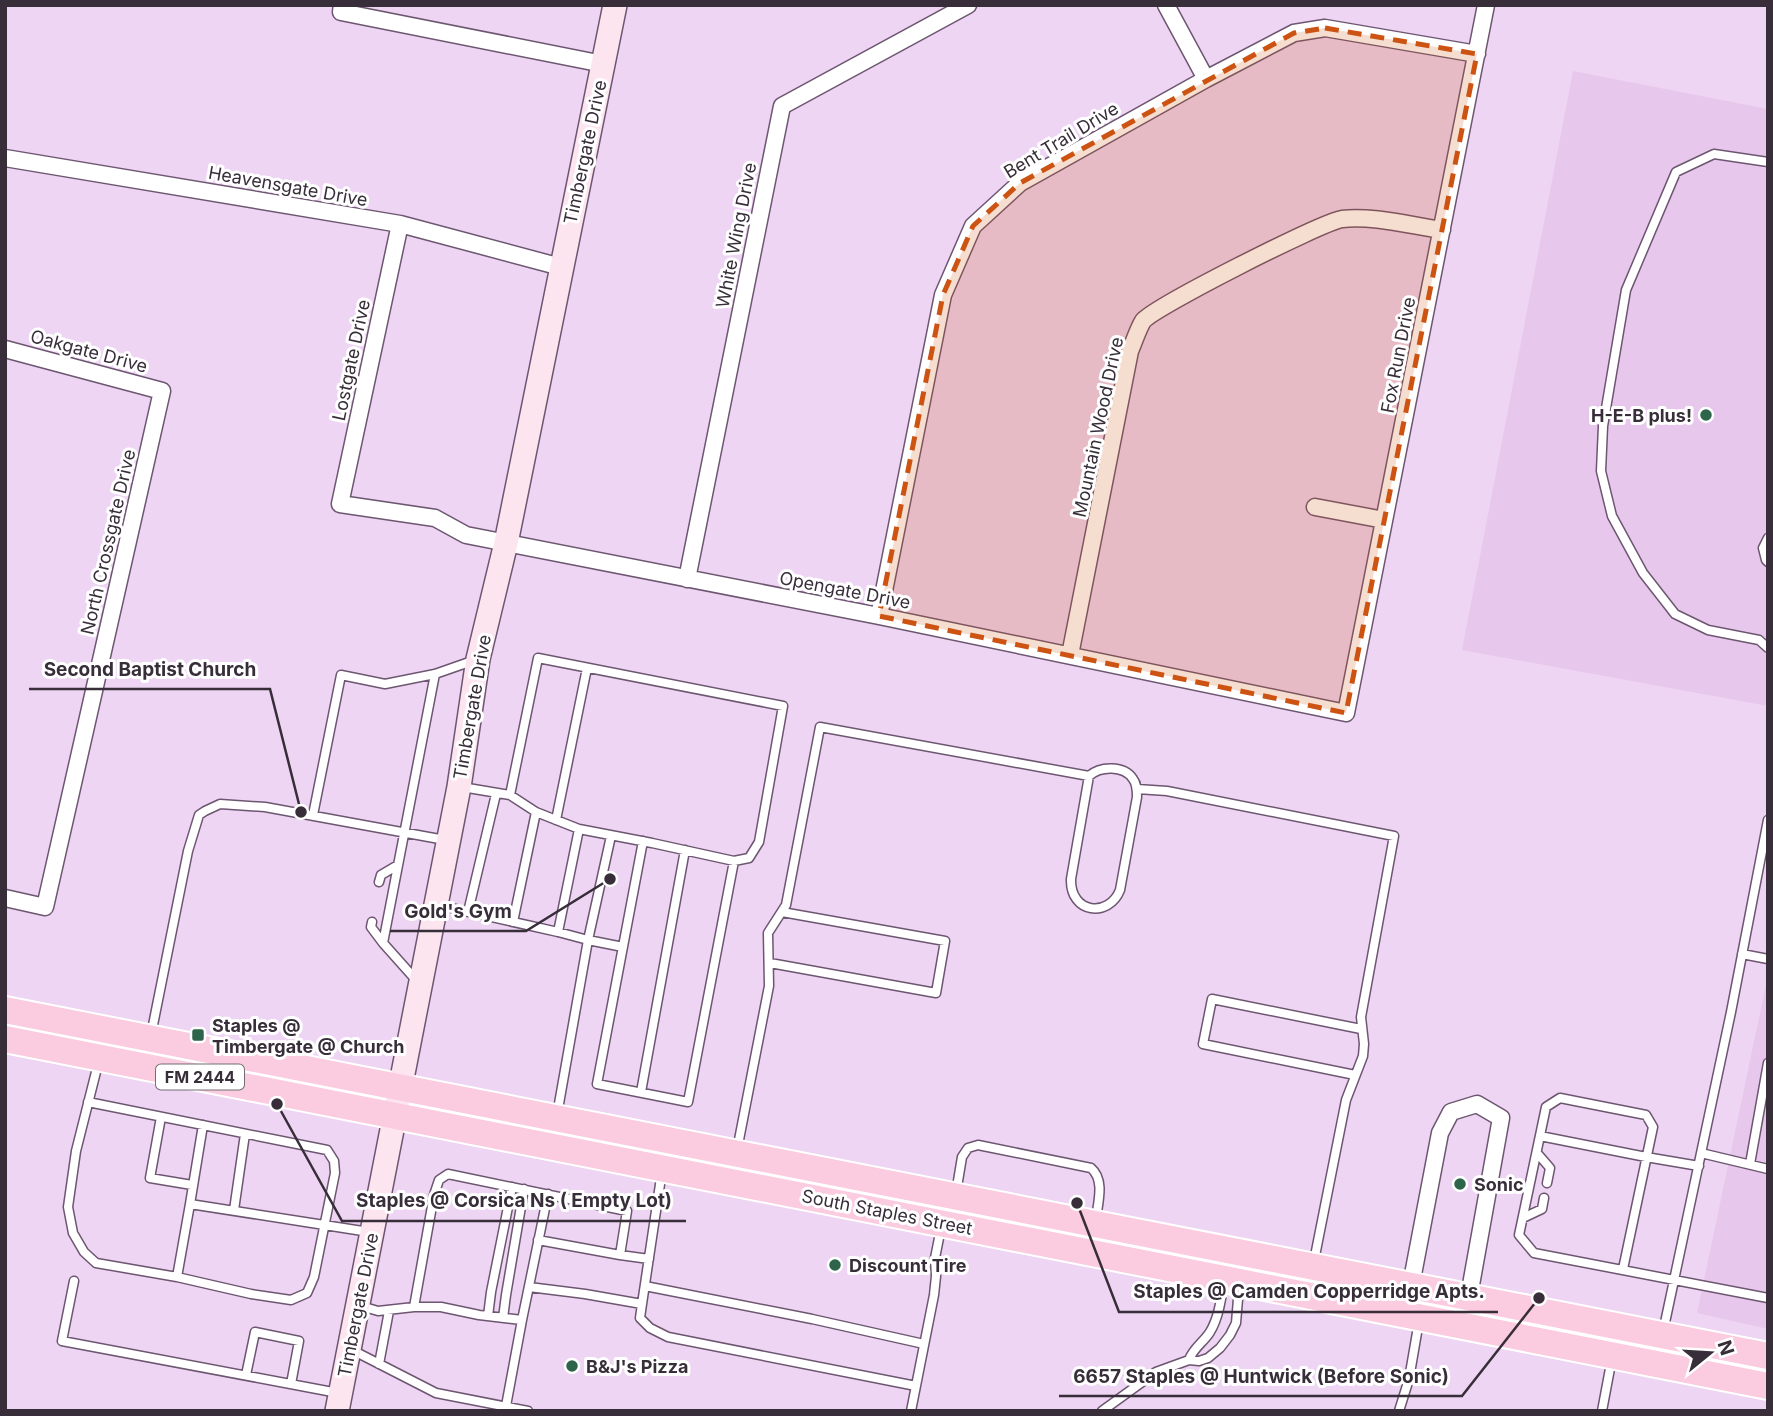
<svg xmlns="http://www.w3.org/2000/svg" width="1773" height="1416" viewBox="0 0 1773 1416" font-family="Inter,sans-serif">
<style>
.built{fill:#e7c8ec}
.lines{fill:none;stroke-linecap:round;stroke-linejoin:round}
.lane-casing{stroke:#6c5670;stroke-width:11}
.street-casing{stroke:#6c5670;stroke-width:19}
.secondary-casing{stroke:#6c5670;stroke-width:26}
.primary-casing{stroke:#fff;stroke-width:30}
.lane{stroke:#fff;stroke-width:8}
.street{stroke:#fff;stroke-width:16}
.secondary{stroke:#fde5ef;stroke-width:23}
.primary{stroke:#fbcbdf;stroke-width:26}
.marked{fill:#cd5313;fill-opacity:0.2;stroke:#cd5313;stroke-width:5;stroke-dasharray:14 9;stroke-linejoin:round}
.poi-dot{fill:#2e644a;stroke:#fff;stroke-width:2.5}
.labels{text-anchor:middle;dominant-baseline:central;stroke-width:6;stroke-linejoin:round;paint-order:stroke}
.shield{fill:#fff;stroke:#736d74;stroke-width:2}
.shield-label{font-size:16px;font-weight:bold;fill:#372e39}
.street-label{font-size:18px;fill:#372e39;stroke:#fff}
.poi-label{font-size:18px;font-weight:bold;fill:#372e39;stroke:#fff;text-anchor:start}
.leader{fill:none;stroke:#372e39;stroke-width:2.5}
.callout-dot{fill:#372e39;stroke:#fff;stroke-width:2.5}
.callout-label{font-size:19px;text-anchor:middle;font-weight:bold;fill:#372e39;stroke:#fff;stroke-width:6;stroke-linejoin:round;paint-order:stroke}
</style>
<rect width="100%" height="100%" fill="#eed5f3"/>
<path class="built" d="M1573,71L1768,109V706L1462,650Z
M1768,975V1329L1697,1313Z"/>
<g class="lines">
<defs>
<path id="lane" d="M1768,162L1714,154L1676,172L1626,290L1603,426L1601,471L1612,516L1643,573L1675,614L1708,630L1759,640L1768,648
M1768,538L1763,548L1766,560L1768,562
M462,787L510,795L536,812L579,829L652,843L734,861L749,858L759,842L783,706L538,658L510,795
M1137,789L1167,791L1394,836L1361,1017L1364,1044L1363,1056L1346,1100L1314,1261
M313,815L341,675L385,684L435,674L475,660
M556,820L587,668
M643,841L597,1084L688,1102L734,861
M379,882L381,875L398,865
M438,905L558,932L588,940L623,947
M468,912L496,794
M372,922L371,927L383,943
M513,922L536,812
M558,932L579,829
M1742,954L1768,959
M770,963L936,993L945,941L782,912
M416,980L383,943L435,674
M151,1035L188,851L199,815L205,811L220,804L265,807L445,840
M99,1060L76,1151L68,1207L73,1233L84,1252L96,1263L177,1277L190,1204L369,1232
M1355,1075L1203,1044L1212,999L1361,1029
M641,1092L685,850
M88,1102L327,1150L334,1161L335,1173L314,1277L307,1293L291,1300L251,1294L177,1277
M557,1115L588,940L611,836
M161,1117L150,1178L192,1185
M1540,1136L1646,1157L1699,1166
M737,1150L769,986L768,933L786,905L820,727L1089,776C1100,766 1124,765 1133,779C1137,784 1137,791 1137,797L1120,890C1109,918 1070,914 1071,879L1089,776
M1537,1153L1550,1168L1547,1183
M1701,1153L1768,1169
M1750,1164L1768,1063
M956,1193L962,1157L968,1148L978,1145L1091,1168C1105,1180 1098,1202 1096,1219
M190,1204L203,1125
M234,1210L245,1134
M1523,1218L1542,1209L1544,1198
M538,1240L620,1255L649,1259
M1623,1269L1653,1127L1646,1115L1560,1098L1546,1107L1519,1235L1534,1253L1768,1298
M74,1281L62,1341L338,1393
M645,1286L812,1319L924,1344
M529,1287L585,1294L642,1304L662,1171
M642,1304L640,1318L650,1328L668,1337L916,1386
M361,1306L378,1311L414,1307H441L479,1315L522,1320L506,1406
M414,1307L434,1195L439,1180L448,1174L627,1211L620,1255
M488,1316L491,1292L512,1187
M503,1318L506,1295L524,1189
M522,1320L548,1194
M1663,1332L1731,1012L1768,820
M352,1350L436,1393L528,1411
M1189,1360C1193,1348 1203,1343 1210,1332C1219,1317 1221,1299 1224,1281
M379,1364L389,1311
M246,1375L255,1332L299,1341L291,1384
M911,1411L934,1295L936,1276L935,1258L941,1228
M1102,1411L1156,1372L1189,1360L1199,1361L1208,1358L1220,1348L1230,1335L1236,1323L1239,1287
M1399,1411L1409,1379L1419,1321
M1602,1411L1612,1358"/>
<path id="street" d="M342,5L341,12L603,64
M1166,5L1206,79
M5,158L400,224L561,267
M400,224L340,504L435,518L466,535L879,616L1346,713L1486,5
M5,349L162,391L45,907L5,898
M1315,507L1384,520
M687,579L782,106L968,5
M879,616L943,295L973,226L1020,183L1206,79L1294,33L1325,28L1477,54
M1070,655L1130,351C1134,342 1138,329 1143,321C1154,307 1320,223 1342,219C1371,215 1413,226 1442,230
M1411,1285L1440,1133L1451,1112L1477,1104L1501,1118L1469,1296"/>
<path id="secondary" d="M337,1411L459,787L478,659L506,543L615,5"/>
<path id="primary" d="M5,1010L1768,1356
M5,1039L1768,1386"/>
</defs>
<use href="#lane" class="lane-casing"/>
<use href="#street" class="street-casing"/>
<use href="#secondary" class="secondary-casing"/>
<use href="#primary" class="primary-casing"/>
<use href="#lane" class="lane"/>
<use href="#street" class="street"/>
<use href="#secondary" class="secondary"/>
<use href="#primary" class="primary"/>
</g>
<path class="marked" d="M1325,28L1477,54L1346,713L879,616L943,295L973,226L1020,183L1294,33Z"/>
<g class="poi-dot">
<circle cx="1706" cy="415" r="7"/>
<rect x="191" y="1028" width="14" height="14" rx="3.5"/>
<circle cx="1460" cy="1184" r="7"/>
<circle cx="835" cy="1265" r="7"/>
<circle cx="572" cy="1366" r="7"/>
</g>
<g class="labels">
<rect class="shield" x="156" y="1064.5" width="88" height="25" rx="5"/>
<g class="shield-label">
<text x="200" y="1077">FM 2444</text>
</g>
<g class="street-label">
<text transform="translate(1061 140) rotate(-31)">Bent Trail Drive</text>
<text transform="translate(585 152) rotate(-78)">Timbergate Drive</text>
<text transform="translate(288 186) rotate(10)">Heavensgate Drive</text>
<text transform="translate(736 235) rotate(-79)">White Wing Drive</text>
<text transform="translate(89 351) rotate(15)">Oakgate Drive</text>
<text transform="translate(1398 355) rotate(-79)">Fox Run Drive</text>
<text transform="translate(351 360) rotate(-78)">Lostgate Drive</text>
<text transform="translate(1098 427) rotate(-78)">Mountain Wood Drive</text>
<text transform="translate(108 542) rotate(-77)">North Crossgate Drive</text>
<text transform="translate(845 590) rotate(11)">Opengate Drive</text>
<text transform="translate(472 707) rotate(-80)">Timbergate Drive</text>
<text transform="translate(887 1212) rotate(11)">South Staples Street</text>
<text transform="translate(358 1305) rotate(-79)">Timbergate Drive</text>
</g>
<g class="poi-label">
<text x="1692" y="415" text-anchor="end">H-E-B plus!</text>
<text x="212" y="1025">Staples @<tspan x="212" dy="21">Timbergate @ Church</tspan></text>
<text x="1474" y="1184">Sonic</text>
<text x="849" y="1265">Discount Tire</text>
<text x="586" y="1366">B&amp;J's Pizza</text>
</g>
</g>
<path class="leader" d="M301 812L270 689H29M610 879L526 931H390M277 1104L342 1221H686M1077 1203L1119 1312H1498M1539 1298L1462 1396H1059"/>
<g class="callout-dot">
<circle cx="301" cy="812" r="7"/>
<circle cx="610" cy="879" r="7"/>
<circle cx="277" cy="1104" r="7"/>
<circle cx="1077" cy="1203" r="7"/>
<circle cx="1539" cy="1298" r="7"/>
</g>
<g class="callout-label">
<text x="150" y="676">Second Baptist Church</text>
<text x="458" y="918">Gold's Gym</text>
<text x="514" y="1207">Staples @ Corsica Ns ( Empty Lot)</text>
<text x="1309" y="1298">Staples @ Camden Copperridge Apts.</text>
<text x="1261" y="1383">6657 Staples @ Huntwick (Before Sonic)</text>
</g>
<rect width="1773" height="1416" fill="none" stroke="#372e39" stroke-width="14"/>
<g transform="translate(1710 1353) rotate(72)" stroke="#ffffff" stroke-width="5" paint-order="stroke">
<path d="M0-5L12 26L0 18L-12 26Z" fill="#372e39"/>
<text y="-10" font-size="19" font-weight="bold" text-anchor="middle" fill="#372e39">N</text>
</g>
</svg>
